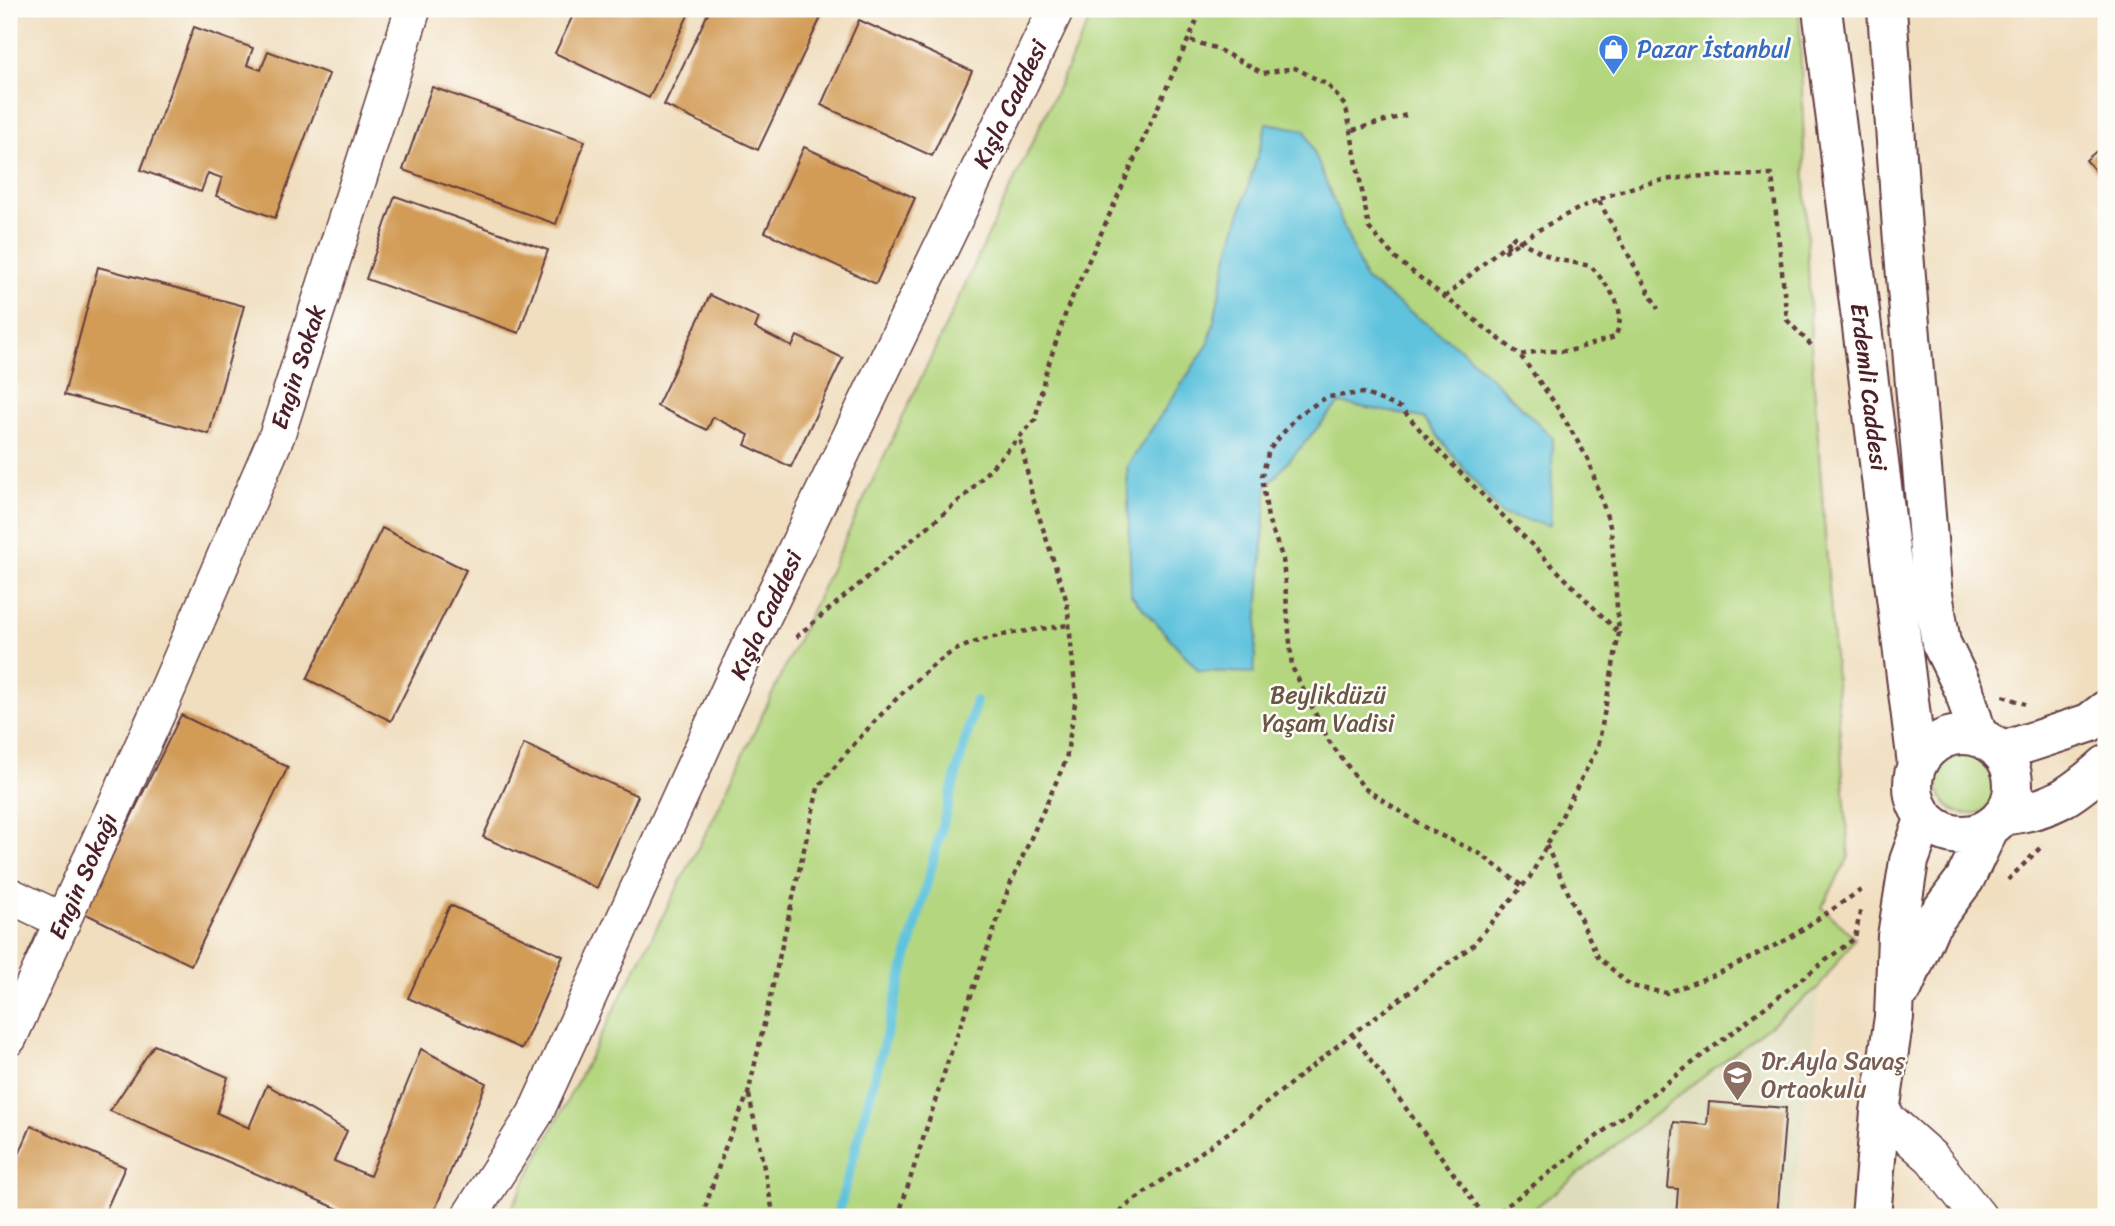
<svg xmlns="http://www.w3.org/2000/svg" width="2115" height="1226" viewBox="0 0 2115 1226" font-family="Sriracha,sans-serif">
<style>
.built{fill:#deddbb}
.green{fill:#b3d67e;stroke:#7e7a54;stroke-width:2}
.water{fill:#5fc3dd;stroke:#547184;stroke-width:2}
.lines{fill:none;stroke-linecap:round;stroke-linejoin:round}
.stream{stroke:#5fc3dd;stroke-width:10}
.building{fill:#d29b57}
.street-casing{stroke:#633c41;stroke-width:38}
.secondary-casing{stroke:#633c41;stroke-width:42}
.path{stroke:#633c41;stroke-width:4.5;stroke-dasharray:5 5;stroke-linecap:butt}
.street{stroke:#fff;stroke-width:35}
.secondary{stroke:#fff;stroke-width:38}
.labels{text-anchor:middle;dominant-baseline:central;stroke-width:5;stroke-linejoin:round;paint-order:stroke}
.shop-label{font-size:24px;fill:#366cbe;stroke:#fdfcf7;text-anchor:start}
.street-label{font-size:24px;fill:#4a1f2b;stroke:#fdfcf7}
.park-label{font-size:24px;fill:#6a5644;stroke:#fdfcf7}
.education-label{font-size:24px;fill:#785e54;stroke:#fdfcf7;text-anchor:start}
</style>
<rect width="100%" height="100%" fill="#fdfcf7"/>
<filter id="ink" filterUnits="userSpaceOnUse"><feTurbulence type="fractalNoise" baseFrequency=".0143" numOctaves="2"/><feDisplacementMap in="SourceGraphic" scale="14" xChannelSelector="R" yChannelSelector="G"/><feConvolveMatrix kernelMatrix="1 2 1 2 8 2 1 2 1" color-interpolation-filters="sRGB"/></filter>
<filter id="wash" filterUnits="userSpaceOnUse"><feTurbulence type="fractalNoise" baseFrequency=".00686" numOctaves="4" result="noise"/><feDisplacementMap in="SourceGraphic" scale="28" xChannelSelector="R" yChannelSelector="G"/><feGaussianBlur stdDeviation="1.57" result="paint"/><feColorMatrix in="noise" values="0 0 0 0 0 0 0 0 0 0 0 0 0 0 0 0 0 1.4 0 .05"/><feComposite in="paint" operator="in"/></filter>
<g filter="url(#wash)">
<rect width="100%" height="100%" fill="#f0debf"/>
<path class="built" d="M1819,987L1792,1217H1523Z"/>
<path class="green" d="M1095,9H1799L1811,345L1849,857L1822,907L1855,938L1819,987L1523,1217H507L716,813Z
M1938 783a31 31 0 1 1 62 0a31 31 0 1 1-62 0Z"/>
<path class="water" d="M1267,123L1305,130L1365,279L1461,349L1553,438L1550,526L1501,514L1423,418L1339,403L1267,486L1254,673L1199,671L1131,595L1127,466L1209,343L1228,255Z"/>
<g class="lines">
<path class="stream" d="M837,1217L976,701"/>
</g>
<g id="blocks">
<path class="building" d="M576,9H691L649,98L555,53Z
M710,9H825L758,150L664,105Z
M859,20L972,71L932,156L821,105Z
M194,27L253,48L247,65L261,70L268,51L329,74L275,218L216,196L222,178L208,173L201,192L141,170Z
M432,87L585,141L556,224L403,170Z
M2106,143V183L2086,160Z
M804,147L915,198L876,284L765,232Z
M395,196L548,250L519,333L366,279Z
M98,267L244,306L209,434L64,395Z
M710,295L759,318L755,328L792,347L797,336L843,358L791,467L745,445L749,435L713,417L707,430L657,406Z
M382,528L466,570L391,721L307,679Z
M181,715L288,767L191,965L84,913Z
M524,744L638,796L597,888L483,837Z
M450,905L563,956L522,1049L408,998Z
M154,1045L228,1077L217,1113L249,1128L267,1085L347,1131L334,1161L370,1176L421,1049L486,1083L432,1217H357L110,1111Z
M1709,1102L1786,1108L1777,1217H1676L1678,1189L1668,1188L1674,1122L1707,1125Z
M31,1126L125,1167L103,1217H18L9,1213V1178Z"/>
</g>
</g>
<g filter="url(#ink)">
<use href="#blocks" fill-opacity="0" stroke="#633c41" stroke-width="2"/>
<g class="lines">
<defs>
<path id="street" d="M9,895L63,921
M9,1038L157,714L277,435L413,9
M1880,1112L1932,1158L1979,1217
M469,1217L535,1114L742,661L1056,9"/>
<path id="secondary" d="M1822,9L1917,764
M1887,9L1902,229L1932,587L1941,643L1964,690L1978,737
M1913 785a50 50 0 1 1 100 0a50 50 0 1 1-100 0Z
M2000,752L2089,723L2106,710
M2002,816C2051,810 2070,797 2106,765
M1903,988L1930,926L1965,879L1990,827
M1871,1217L1880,1112L1894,1017L1897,936L1909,861L1925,817"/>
</defs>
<use href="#street" class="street-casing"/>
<use href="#secondary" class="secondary-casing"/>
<path class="path" d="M1353,130L1410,114
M1599,201L1658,309
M1518,240L1554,259L1591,266C1609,289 1629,307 1615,337L1569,351H1540L1520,355
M1445,297L1514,237L1504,252C1548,222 1602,193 1654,182C1692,174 1733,176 1772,175L1787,320L1811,345
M796,637L967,494L1035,420L1045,375L1067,309L1202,9
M2003,696L2025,704
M1546,845L1598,957L1631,986L1666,993L1717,974L1788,939L1864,888
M2008,880L2041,847
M1521,885L1479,853L1429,830L1364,788L1329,741L1292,667L1283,559L1268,519L1262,476L1269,450L1298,415L1327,397L1363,393L1401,408L1435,447L1619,633
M1352,1034L1485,1217
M749,1095L774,1217
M702,1217L725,1148L748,1094L818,788C844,753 920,667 958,649C993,633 1031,631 1068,625
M898,1217L948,1061L1009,887L1066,760L1076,697L1067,602L1032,495L1020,437
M1111,1217L1239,1125L1352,1034L1472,946L1530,877L1598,747L1619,633L1611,529L1588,459L1554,402L1520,355L1396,259L1369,228L1346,107L1328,85L1295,68L1263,73L1215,48L1189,40
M1492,1217L1855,938L1861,907"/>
<use href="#street" class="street"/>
<use href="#secondary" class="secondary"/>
</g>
</g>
<defs>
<symbol id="shop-pin" viewBox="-11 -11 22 30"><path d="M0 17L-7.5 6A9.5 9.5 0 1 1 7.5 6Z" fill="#3f7fe0" stroke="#fdfcf7"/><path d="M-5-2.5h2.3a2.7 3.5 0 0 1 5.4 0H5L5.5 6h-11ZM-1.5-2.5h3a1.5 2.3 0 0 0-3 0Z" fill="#fff"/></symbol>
<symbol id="school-pin" viewBox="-11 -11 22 30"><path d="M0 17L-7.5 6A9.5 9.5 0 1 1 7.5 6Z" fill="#8d6e63" stroke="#fdfcf7"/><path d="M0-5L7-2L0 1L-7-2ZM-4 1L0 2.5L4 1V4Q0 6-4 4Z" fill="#fff"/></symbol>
</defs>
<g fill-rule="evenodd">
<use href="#shop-pin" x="1596" y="32" width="35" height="47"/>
<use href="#school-pin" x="1720" y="1058" width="35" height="47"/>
</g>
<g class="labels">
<g class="shop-label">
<text x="1637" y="49">Pazar İstanbul</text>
</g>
<g class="street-label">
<text transform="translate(1010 104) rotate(-64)">Kışla Caddesi</text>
<text transform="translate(298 367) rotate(-72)">Engin Sokak</text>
<text transform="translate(1869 387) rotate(83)">Erdemli Caddesi</text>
<text transform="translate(766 615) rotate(-65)">Kışla Caddesi</text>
<text transform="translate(83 876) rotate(-66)">Engin Sokağı</text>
</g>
<g class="park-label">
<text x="1328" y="695">Beylikdüzü<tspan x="1328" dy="28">Yaşam Vadisi</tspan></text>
</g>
<g class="education-label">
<text x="1761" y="1061">Dr.Ayla Savaş<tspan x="1761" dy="28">Ortaokulu</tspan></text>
</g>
</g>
<rect width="2115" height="1226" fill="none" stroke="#fdfcf7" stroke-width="35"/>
</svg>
